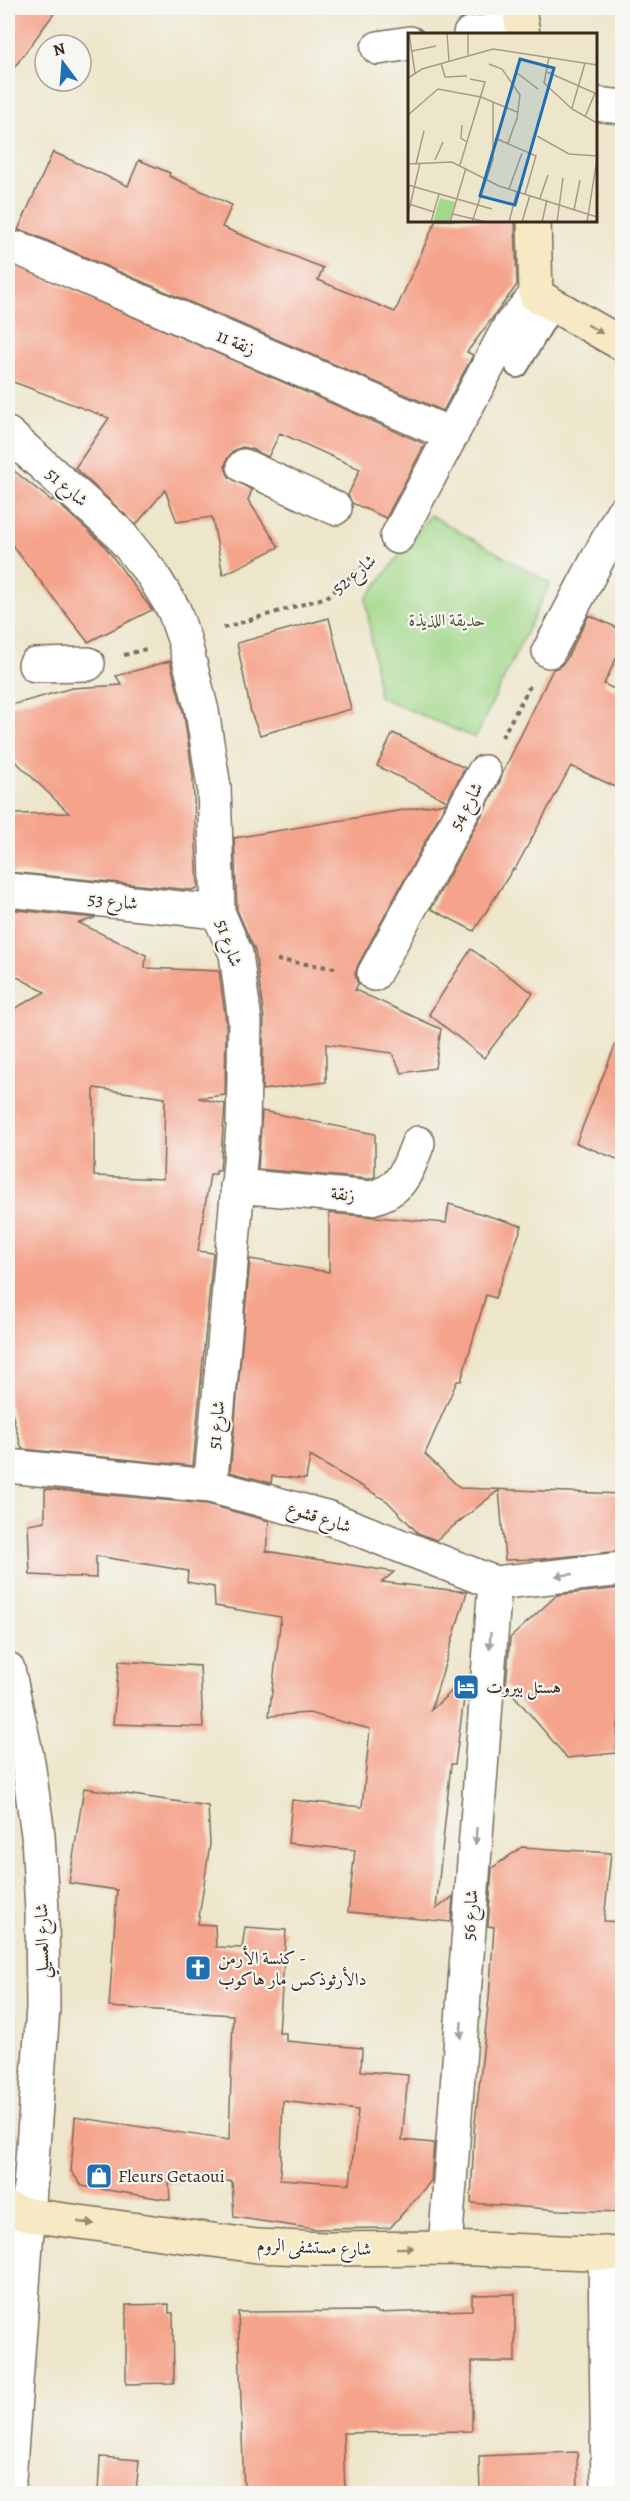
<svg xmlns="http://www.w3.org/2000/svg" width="630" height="2501" viewBox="0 0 630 2501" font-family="Alegreya,Amiri,serif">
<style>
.green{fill:#a1d889;stroke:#6e8154;stroke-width:1.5}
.building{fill:#f5a38a;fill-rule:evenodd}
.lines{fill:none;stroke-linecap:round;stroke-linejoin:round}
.lane-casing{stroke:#796c5b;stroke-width:26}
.street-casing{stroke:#796c5b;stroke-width:36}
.secondary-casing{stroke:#796c5b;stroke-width:36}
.path{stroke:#796c5b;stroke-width:4;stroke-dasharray:4.5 4.5;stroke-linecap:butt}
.lane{stroke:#fff;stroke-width:22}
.street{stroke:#fff;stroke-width:33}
.secondary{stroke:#f6e9c3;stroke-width:33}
.oneway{fill:#988a70}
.oneway2{fill:#a79f9a}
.labels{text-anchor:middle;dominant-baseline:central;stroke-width:4.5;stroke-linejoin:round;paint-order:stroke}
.street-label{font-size:18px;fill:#3b2a1e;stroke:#f6f6f2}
.park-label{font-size:18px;fill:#545639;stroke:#f6f6f2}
.poi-label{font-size:18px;fill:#3b2a1e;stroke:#f6f6f2;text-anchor:start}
.inset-road{fill:none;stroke:#a69b86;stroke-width:1.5}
.view{fill:#1f6fb2;fill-opacity:0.15;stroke:#1f6fb2;stroke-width:3}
.inset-edge{fill:none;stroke:#3b2a1e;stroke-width:3}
</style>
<rect width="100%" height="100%" fill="#f6f6f2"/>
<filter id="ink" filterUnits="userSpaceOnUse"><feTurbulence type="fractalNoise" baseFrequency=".0167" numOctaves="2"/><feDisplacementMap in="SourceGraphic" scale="12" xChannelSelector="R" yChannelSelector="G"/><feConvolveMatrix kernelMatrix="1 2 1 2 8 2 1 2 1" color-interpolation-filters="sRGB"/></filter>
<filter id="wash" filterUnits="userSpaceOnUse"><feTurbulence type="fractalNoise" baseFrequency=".008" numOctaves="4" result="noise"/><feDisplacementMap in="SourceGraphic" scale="24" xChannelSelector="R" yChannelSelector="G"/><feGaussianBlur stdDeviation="1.35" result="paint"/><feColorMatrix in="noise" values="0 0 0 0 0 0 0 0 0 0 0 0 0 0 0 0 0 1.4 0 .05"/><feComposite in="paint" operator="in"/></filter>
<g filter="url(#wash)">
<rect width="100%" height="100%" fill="#ede6cb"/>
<path class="green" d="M430,515L550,583L475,738L379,697L366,599Z"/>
<g id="blocks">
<path class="building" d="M8,8H58L8,76Z
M53,152L128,186L139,160L170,173L169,176L232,205L222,227L323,268L318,280L395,312L436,220H515L517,285L467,352L473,355L443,411L27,232L18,230Z
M8,262L425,444L386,518L352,503L348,495L360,469L280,433L268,457L252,449L242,447L233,451L227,459L225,467L229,477L252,490L248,500L279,547L223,575L212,517L177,522L165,490L136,525L75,468L109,418L8,380Z
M8,466L52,501L53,499L104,545L152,610L88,642L8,540Z
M589,615L622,630V646L604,684L622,693V790L571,766L515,869H513L474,931L431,909L500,781L503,772L553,669L559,667L566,660Z
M329,618L351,709L260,735L251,713L237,643Z
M170,661L184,715L193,777L198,888L191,890L8,872V814L69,813L8,754V706L72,688L122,685L116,676Z
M393,733L465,768L447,801L377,766Z
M446,803L358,965L355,974L358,984L355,990L441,1029L435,1068L402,1073L392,1053L326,1044V1082L262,1090L264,1018L255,951L237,910L234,838Z
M8,909L95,918L79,923L146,955L145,968L219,971L226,1022L225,1095L198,1098L225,1104L220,1170H216V1174H210L198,1251L213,1253L193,1466L22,1449L8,1400V1012L45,992L8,972ZM94,1088L165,1098L163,1179L94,1176Z
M471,949L533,993L484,1058L429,1014Z
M621,1031H622V1161L576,1143Z
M262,1111L375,1134V1177L369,1179L258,1169Z
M449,1204L522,1226L495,1298L486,1295L461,1381H457L425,1454L460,1488L622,1494V1551L540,1559L505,1560L499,1490L436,1540L418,1533L387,1501L310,1456L306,1479L272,1476L271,1483L230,1472L250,1259L329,1272V1213L446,1223Z
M45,1489L207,1504L269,1521L266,1551L394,1572L382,1582L467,1592L431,1710L467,1677L455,1764H451L436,1909L453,1897L451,1922L348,1912L355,1850L288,1843L292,1800L362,1807L370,1729L309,1713L269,1716L281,1617L215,1606L214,1587L187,1582L188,1571L96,1556V1578L30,1575L28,1524L45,1521Z
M622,1588V1679L616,1753L567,1758L506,1686L510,1638L557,1595Z
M119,1661L200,1666L203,1727L113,1724Z
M84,1788L208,1806L210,1844L198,1924L215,1925L216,1947L242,1948L245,1927L286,1930L279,2033H286V2041L362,2048L361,2071L408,2075L402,2140L434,2143L431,2181L390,2228L314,2229L234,2217L232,2181L169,2183L170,2200L82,2186L71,2171L75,2117L229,2140L233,2015L109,2007L117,1890L69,1883ZM283,2101L358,2110L350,2184L280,2179Z
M522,1847L611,1853L604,1921L622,1922V2212L560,2210L471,2203L474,2132L489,1998L494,1927L488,1926L492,1868Z
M515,2294V2362H472V2431L343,2433L345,2493H244L238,2312L377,2311V2313L472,2310V2295Z
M169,2304V2313H173L174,2383L126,2384V2305Z
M577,2452L578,2493H480L479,2456Z
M100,2457L139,2460L136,2493H98Z"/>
</g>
</g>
<g filter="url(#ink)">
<use href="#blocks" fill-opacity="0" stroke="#796c5b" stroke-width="1.5"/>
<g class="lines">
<defs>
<path id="lane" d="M517,366L553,305"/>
<path id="street" d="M470,34L522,27
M378,48L410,43
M596,104L622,107
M20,249L452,435
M8,434L118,532L152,574L174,610L184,639L202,711L214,787L218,912L236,954L245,1021L243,1127L223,1356L210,1486
M244,466L335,508
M397,537L509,327L536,295
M549,651L622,513
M35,665L88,664
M8,890L218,912
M374,974L484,772
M237,1186L371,1198C403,1190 407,1171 418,1143
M8,1466L210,1486L329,1518L495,1583L622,1569
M8,1669L28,1762L38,1835L42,1911L43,2008L8,2494
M445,2248L495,1583
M605,2253L608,2494"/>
<path id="secondary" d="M519,8L523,34
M534,220L536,295L622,344
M8,2209L28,2215L257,2246L325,2249L445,2248L622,2254"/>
</defs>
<use href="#lane" class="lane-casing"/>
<use href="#street" class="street-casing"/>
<use href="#secondary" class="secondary-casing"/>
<path class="path" d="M223,628L327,597L367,563
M124,655L146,649
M502,737L530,686
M277,960L335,968"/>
<use href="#lane" class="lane"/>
<use href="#street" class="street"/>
<use href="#secondary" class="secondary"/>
</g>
<defs><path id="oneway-solid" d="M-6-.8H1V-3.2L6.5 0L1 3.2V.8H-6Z" transform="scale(1.5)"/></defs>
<g class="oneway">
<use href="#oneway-solid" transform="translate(595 329) rotate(30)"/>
<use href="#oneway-solid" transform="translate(86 2223) rotate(8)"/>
<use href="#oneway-solid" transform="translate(405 2248) rotate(-1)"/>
</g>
<g class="oneway2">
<use href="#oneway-solid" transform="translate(564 1575) rotate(174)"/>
<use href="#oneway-solid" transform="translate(490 1641) rotate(94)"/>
<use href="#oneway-solid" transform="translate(476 1836) rotate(94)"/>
<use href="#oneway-solid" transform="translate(461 2030) rotate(94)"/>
</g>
</g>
<defs>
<symbol id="hotel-square" viewBox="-11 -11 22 22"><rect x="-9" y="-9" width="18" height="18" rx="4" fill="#1f6fb2" stroke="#f6f6f2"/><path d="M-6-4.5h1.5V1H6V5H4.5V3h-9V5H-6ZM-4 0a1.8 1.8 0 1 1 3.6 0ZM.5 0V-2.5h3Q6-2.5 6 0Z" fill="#fff"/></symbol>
<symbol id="church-square" viewBox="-11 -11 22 22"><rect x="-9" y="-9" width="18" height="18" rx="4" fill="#1f6fb2" stroke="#f6f6f2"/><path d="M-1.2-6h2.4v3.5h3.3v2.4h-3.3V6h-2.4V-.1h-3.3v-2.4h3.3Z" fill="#fff"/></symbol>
<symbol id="shop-square" viewBox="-11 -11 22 22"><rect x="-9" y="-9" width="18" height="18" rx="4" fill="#1f6fb2" stroke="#f6f6f2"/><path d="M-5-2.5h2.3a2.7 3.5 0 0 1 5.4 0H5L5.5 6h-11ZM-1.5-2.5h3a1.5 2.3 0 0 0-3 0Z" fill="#fff"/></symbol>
</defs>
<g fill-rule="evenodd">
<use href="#hotel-square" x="451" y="1672" width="30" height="30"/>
<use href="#church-square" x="183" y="1953" width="30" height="30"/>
<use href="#shop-square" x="84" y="2161" width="30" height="30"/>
</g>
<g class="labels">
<g class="street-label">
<text transform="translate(236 342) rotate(23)">زنقة 11</text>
<text transform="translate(67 487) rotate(41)">شارع 51</text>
<text transform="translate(354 574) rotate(-40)">شارع 52</text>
<text transform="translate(466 806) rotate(-62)">شارع 54</text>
<text transform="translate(113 901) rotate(6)">شارع 53</text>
<text transform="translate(229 943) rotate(71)">شارع 51</text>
<text transform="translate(343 1194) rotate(6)">زنقة</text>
<text transform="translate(216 1425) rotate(-84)">شارع 51</text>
<text transform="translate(319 1517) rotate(18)">شارع قشوع</text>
<text transform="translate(470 1915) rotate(-86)">شارع 56</text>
<text transform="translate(42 1941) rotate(-91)">شارع العسيلي</text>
<text transform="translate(314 2247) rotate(2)">شارع مستشفى الروم</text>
</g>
<g class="park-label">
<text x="447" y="620">حديقة اللذيذة</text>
</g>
<g class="poi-label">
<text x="486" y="1687">هستل بيروت</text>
<text x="218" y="1958">كنسة الأرمن -<tspan x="218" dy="21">دالأرثوذكس مار هاكوب</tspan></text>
<text x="118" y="2176">Fleurs Getaoui</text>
</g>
</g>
<g transform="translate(408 33)">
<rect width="189" height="189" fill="#ede6cb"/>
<path d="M32,165L47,169L41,189H25Z" fill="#a1d889"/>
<path class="inset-road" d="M1,0L7,40M39,0L41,28M60,0V22M4,18L28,13M141,24L136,50L164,76L189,90M33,30L37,44L59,43M81,31L94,36L112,62L109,85L100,110M139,39L189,61M109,40L130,56M0,45L14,36L85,16L189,32M164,75L177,30M0,82L30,56L73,64L109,79M177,84L187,60M54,92L53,105L59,109M129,103L161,121L189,123M87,105L128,123L117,161M27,127L35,109M0,131L44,129L91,153L189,184M8,131L16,98M52,132L77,49L62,46M0,152L84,176M101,156L114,120M132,165L140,142M1,171L26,179M166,177L172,147M0,181L12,130M45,181L78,189M23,189L31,161M42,189L58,135M64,189L85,127V69M101,189L109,158M114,189L122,162M134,189L139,167M149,189L155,145M179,189L189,126"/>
<path class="view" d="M112,26L146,35L107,172L72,163Z"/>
<rect width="189" height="189" class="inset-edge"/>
</g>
<rect width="630" height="2501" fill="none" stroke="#f6f6f2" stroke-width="30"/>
<g transform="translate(63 63) rotate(344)"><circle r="28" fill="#f6f6f2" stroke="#aba49d" stroke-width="1.5"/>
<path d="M0-4.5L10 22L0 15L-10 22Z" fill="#1f6fb2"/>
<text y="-9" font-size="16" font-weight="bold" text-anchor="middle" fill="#3b2a1e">N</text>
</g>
</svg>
